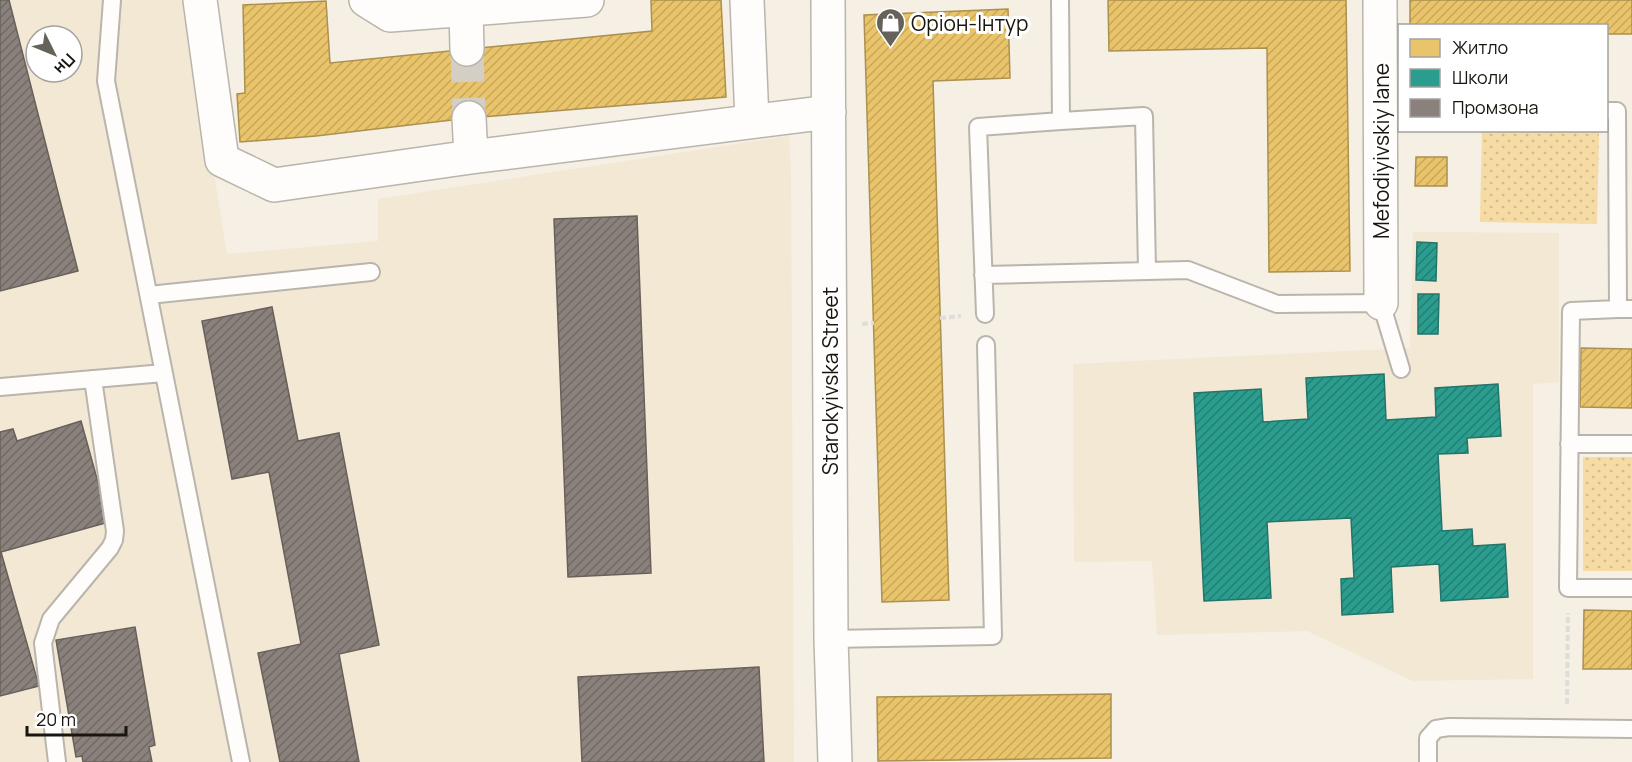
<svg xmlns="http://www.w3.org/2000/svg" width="1632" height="762" viewBox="0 0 1632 762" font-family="Manrope,sans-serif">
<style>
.built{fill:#f2e8d4;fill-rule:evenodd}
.grass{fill:url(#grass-dots)}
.homes{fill:url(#homes-hatch);stroke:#ab904f;stroke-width:1.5}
.schools{fill:url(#schools-hatch);stroke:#257469;stroke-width:1.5}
.industry{fill:url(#industry-hatch);stroke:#68615b;stroke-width:1.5}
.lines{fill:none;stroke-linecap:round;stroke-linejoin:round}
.minor-tunnel{stroke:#d4cec4;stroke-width:33;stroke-dasharray:33 16;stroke-linecap:butt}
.service-casing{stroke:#bab5ac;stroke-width:20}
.minor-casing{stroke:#bab5ac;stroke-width:36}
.path{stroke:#dfddda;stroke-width:4;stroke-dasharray:6 3;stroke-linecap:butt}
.service{stroke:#fefdfb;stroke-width:16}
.minor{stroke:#fefdfb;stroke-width:33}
.labels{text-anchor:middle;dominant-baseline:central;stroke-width:6;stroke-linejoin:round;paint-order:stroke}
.poi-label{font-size:21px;fill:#19160f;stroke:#fff;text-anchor:start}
.street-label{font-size:21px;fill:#19160f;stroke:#fff}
</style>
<defs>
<pattern id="grass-dots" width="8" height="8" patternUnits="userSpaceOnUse" patternTransform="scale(1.5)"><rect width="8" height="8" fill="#f6dba4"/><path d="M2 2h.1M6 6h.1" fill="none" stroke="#d2bb8c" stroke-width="1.8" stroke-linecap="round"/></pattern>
<pattern id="homes-hatch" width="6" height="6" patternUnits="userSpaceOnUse" patternTransform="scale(1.5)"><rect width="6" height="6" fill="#e9c46a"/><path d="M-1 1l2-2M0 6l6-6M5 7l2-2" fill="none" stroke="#c7a85b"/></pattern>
<pattern id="schools-hatch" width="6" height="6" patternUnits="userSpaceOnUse" patternTransform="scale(1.5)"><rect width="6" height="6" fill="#2a9d8f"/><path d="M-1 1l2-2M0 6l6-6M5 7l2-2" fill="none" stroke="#237f73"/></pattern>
<pattern id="industry-hatch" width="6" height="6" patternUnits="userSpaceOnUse" patternTransform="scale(1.5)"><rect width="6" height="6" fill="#8a817c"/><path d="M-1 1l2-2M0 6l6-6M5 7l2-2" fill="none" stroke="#706964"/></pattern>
</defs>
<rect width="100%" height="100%" fill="#f5efe4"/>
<path class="built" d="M0,0H186L227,254L378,241V199L789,136L791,173L794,762H0ZM36,36H72V72H36Z
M1413,232L1559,233V382L1533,384V679L1413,681L1307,631L1157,635L1152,561L1074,562L1073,364L1410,348Z"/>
<path class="grass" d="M1482,131L1599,132L1597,224L1480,222Z
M1583,457H1632V571H1583Z"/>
<path class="homes" d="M651,0H721L726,97L469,118L316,136L240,142L237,94L245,93L243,5L326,1L330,63L652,31Z
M1108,0H1346L1350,271L1269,272L1267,48L1109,51Z
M1410,0H1632V34H1606V26H1410Z
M1008,9L1010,78L933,81L949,600L882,602L864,15Z
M1416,157H1447V186H1415Z
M1581,348L1632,349V408L1580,407Z
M1584,610L1632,611V669H1583Z
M1111,694V758L878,761L877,697Z"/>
<path class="schools" d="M1417,242L1437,243L1436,281L1416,280Z
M1418,294H1439L1438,334H1418Z
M1384,374L1386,420L1436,417L1435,388L1498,384L1501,436L1467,438L1468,453L1438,454L1442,531L1472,529L1473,546L1505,544L1508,597L1441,601L1439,564L1391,567L1393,612L1342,615L1341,579L1354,578L1351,518L1267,522L1271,598L1204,601L1194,393L1261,389L1263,422L1308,419L1306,378Z"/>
<path class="industry" d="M0,0H9L78,271L0,291Z
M637,216L651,573L568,577L554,219Z
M272,307L298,441L339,433L379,645L339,654L359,762H280L258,653L301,644L269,472L232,479L202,321Z
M81,421L109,522L1,552L39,686L0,696V432L13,429L17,441Z
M135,627L155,745L149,747L152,762H83L82,756L76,757L56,640Z
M759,667L764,762H582L578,677Z"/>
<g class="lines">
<path class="minor-tunnel" d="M467,49L469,118"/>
<defs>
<path id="service" d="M112,0L106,81L241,762
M1606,111H1617L1618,309H1632
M1061,121L1144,116L1147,271
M983,275L1188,270L1277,304L1381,303L1401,369
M149,295L371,272
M1618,309L1571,311L1568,588H1632
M985,314L978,127L1061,121L1060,0
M0,387L164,373
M1569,444H1632
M831,639L993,636L986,345
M57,762L43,643L51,619L110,548L114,540L115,531L93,379
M1428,762V738L1436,729L1449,727L1632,729"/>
<path id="minor" d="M200,0L222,160L274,185L471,157L829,112
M366,0L390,15L587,0
M747,0L752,121
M828,0L831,639L835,762
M1380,0L1381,303
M466,10L467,49
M469,118L471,157"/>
</defs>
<use href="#service" class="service-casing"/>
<use href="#minor" class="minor-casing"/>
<path class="path" d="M940,318L961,316
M862,324L874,323
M1567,704L1568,613"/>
<use href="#service" class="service"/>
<use href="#minor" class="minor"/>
</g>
<defs>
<symbol id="shop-pin" viewBox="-11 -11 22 30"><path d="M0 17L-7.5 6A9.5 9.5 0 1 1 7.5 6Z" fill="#66625a" stroke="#fff"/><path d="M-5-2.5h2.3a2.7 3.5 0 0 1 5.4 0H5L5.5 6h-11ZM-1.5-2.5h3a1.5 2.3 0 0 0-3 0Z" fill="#fff"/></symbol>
</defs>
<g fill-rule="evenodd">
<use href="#shop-pin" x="874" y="6" width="33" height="45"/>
</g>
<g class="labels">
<g class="poi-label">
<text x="911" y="23">Оріон-Інтур</text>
</g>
<g class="street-label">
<text transform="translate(1381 151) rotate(-90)">Mefodiyivskiy lane</text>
<text transform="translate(830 381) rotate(-90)">Starokyivska Street</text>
</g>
</g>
<rect x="1398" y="24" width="210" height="108" fill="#ffffff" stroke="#a3a29f" stroke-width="1.5"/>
<rect x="1410" y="39" width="30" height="18" fill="#e9c46a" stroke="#a3a29f" stroke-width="1.5"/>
<text x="1452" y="54" font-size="18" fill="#19160f">Житло</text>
<rect x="1410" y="69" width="30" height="18" fill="#2a9d8f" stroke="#a3a29f" stroke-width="1.5"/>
<text x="1452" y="84" font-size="18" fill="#19160f">Школи</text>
<rect x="1410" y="99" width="30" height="18" fill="#8a817c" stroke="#a3a29f" stroke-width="1.5"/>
<text x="1452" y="114" font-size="18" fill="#19160f">Промзона</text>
<g transform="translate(54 54) rotate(133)"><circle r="28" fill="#ffffff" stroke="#a3a29f" stroke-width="1.5"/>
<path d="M0-4.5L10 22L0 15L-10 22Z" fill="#66625a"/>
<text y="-9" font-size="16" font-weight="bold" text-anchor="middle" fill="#19160f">Пн</text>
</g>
<path d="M27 726v9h99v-9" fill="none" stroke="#19160f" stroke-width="3"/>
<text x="36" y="726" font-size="18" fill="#19160f" stroke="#ffffff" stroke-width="4.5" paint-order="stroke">20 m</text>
</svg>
